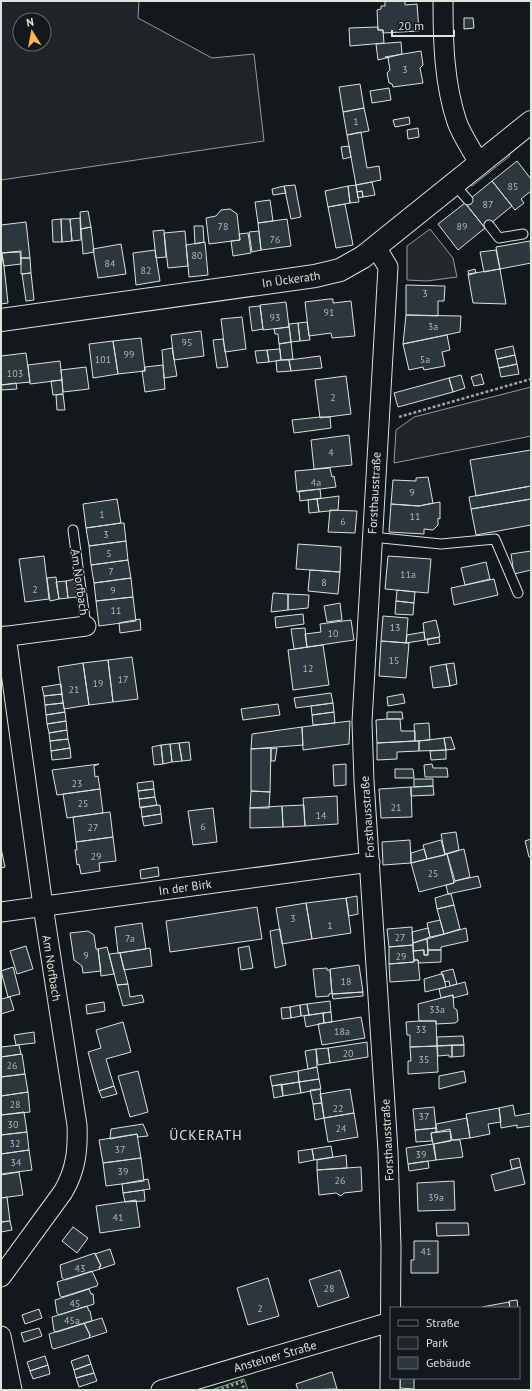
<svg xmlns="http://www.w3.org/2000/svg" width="532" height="1391" viewBox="0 0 532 1391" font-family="'PT Sans',sans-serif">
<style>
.green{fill:#202428;stroke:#939e99;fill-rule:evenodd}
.parking{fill:#24282b;stroke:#939e99}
.building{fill:#2c363c;stroke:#d8e6dc}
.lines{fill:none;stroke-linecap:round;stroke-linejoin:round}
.lane-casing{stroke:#d8e6dc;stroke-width:11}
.street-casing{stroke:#d8e6dc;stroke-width:21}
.secondary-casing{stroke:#d8e6dc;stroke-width:24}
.path{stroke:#9da8a2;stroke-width:2.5;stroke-dasharray:3 2;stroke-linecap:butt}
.lane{stroke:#14181c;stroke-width:9}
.street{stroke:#14181c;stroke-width:19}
.secondary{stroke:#14181c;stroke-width:22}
.hedge{stroke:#8ac095;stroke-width:3;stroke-dasharray:2 3;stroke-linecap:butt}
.labels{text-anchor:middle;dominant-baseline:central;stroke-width:3;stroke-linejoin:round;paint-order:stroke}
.number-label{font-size:10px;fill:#adbab4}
.street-label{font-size:12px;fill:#d8e6dc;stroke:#14181c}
.quarter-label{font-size:14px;letter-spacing:1px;fill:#d8e6dc;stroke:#14181c}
</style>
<rect width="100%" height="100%" fill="#14181c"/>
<path class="green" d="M1,1H139L138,18L212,58L254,54L264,141L1,180ZM20,20H44V44H20Z
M531,387V436L394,463L396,430L414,417Z
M244,1379L248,1390H211Z"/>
<path class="parking" d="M506,151L510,156L472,186L468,181Z
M430,229L453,258L457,277L427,281L407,280V246Z"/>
<path class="building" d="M385,1H405V5L417,4L419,31L383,33V30H378L377,10L381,9V6H385Z
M464,18H473L474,28L464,29Z
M378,27V30H383L384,43L350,46L349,28Z
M401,42L402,54L378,60L376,44Z
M421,51L423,65L420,68L423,83L393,87L392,84L389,83L387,73L390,70L388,58L385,57Z
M360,84L364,108L343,112L339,87Z
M389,88L391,100L372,103L370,91Z
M364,108L369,131L347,135L343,112Z
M409,117L410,124L395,127L393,120Z
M418,128L419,137L408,139L407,130Z
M361,132L367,168L379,166L381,180L356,185L347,135Z
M349,146L351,157L343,159L341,147Z
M517,161L531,179V191L521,199L524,203L515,210L492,181Z
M492,181L512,206L485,228L465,203Z
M372,182L375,195L363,197L362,191L357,192L356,185Z
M295,185L301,217L291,219L284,186Z
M356,185L359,202L350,203L348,186Z
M284,186L286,193L273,195L272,189Z
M348,186L350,203L328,207L325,191Z
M362,191L363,197L358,198L357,192Z
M270,200L273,221L258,223L255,202Z
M465,203L485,228L458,250L438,224Z
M345,204L353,245L336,248L328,207Z
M230,209L237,214L240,240L209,244L206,218L216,216L221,210Z
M88,211L91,227L81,229L80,212Z
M80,218L81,240L72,241L70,219Z
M61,219L62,242H53L52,220Z
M61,219H70L72,241L62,242Z
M287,219L291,246L261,250L258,223Z
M26,222L30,258H21V251L1,253V225Z
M194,226H203L204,242L195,244Z
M91,227L94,252L83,254L81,229Z
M164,230L166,257L156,258L153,231Z
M185,231L188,266L168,268L164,233Z
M259,231L261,250L252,252L249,232Z
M248,233L251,253L233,256L231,241L240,240L239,234Z
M530,241L531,263L500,269L496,247Z
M205,242L208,275L189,277L186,245Z
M121,244L126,274L98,278L93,249Z
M155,250L160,281L136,285L133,253Z
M496,250L500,269L484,272L480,252Z
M20,252L21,264L4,266L2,253Z
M1,253L4,266L8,303L1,304Z
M21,258H30L31,273L21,274Z
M475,269L476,273L469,275L468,271Z
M500,269L506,304L473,303L468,274Z
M31,273L34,300L26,301L22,274Z
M406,285L445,286L444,301H438V316L406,315Z
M329,299H333V303L351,301L355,336L332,338L331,333L309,336L305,302Z
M286,302L289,327L263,330L260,305Z
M260,306L263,329L252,331L249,307Z
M406,315L461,316L460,332L403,344Z
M242,317L246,349L225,352L221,319Z
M307,322L310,340L300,341L298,323Z
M298,323L300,341L291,342L289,324Z
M289,327L291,342L279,344L278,334H275L274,329Z
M201,331L204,356L174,360L171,335Z
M447,335L450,350L442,352L445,366L424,370L423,367L409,370L403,344Z
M141,338L145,371L118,374L113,341Z
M223,339L228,367L217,368L213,340Z
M113,341L118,374L93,378L89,344Z
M291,342L293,359L281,360L279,344Z
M513,346L515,355L497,359L495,350Z
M172,348L177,376L164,378L162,350Z
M280,349L281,360L269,362L267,350Z
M267,350L269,362L257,363L255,351Z
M26,353L30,382L1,385V356Z
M515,355L517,364L499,368L497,359Z
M320,356L322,368L291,371L289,360Z
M281,360H289L291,371L277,372L276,361Z
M60,361L62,380L30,384L28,365Z
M517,364L519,374L501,377L499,368Z
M163,365L165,389L145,392L142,371H145V367Z
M86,367L89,389L63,392L61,370Z
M481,374L484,384L474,386L471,377Z
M461,375L465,388L453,392L449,378Z
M346,376L351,414L320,418L315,380Z
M449,378L453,392L398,407L394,393Z
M62,380L63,394L53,395L51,381Z
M16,383L17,389L2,390L1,385Z
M63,394L65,410H57L56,395Z
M320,417H330L331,428L294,433L292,420Z
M349,435L352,465L314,469L311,440Z
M531,450V486L476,496L470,460Z
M330,468L332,477L334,476L336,487L297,492L295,471Z
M428,477L433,503L419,506L391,504L393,480L416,481V478Z
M531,486V499L471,509L469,497Z
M320,489L321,498L300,501L299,491Z
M339,496L338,510L319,512L317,499Z
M117,499L121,523L86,528L83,504Z
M317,499L319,512L309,513L308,500Z
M531,499V525L476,535L471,509Z
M440,502V519L438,518V525L433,530L424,529V534L389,532L391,504L419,506Z
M330,510L357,511L355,533L328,532Z
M121,523H124L126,541L89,546L86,528Z
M126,541L128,560L91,565L89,546Z
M298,544L341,547L340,572L296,569Z
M531,551V570L514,574L511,554Z
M44,556L49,599L25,602L19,559Z
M388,556L431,559L428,593L385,589Z
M128,560L131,578L94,583L91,565Z
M486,562L490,579L465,585L461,568Z
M310,570L340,572L338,594L308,591Z
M56,577L59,599L50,601L47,578Z
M131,578L133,597L96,601L94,583Z
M75,579L77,597L68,598L66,581Z
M494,579L498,595L454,605L451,588Z
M66,581L68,598L59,599L56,582Z
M397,590L415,592L414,603L396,601Z
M273,593L288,594V610L271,612Z
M288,594L309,595L308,608L288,610Z
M133,597L136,621L99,626L96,601Z
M396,601L414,603L413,615L395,614Z
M340,603L342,620L327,622L324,606Z
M303,614L304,624L276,628L275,617Z
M383,616L408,618L406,643L381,641Z
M140,619L141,630L120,633L119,623Z
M351,620L354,640L307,647L305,634L321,632L320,624Z
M436,620L440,637L425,640L423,623Z
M305,628L307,647L294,649L291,629Z
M424,632L425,640L406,643L407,635Z
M439,637L440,643L428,645L427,639Z
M381,641L409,643L406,678L379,676Z
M323,645L329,685L293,690L288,650Z
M132,657L138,699L113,702L108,660Z
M108,660L113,702L89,705L83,663Z
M83,663L89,705L64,709L58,667Z
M454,663L457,684L450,686L446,664Z
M446,664L450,686L433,688L430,667Z
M61,684L62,694L44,696L42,687Z
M331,693L333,703L296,708L294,698Z
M62,694L63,703L45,705L44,696Z
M403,694L405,703L388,706L387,697Z
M63,703L65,712L46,715L45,705Z
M333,703L334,712L312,715L311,706Z
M278,704L280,715L243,720L241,709Z
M65,712L66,721L47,724L46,715Z
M334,712L335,723L313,725L312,715Z
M387,712H402L403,719H387Z
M387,719H400L401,731H415V741L377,743L376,720Z
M66,721L67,730L49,733L47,724Z
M350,721L349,744L303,750L302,727Z
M429,723L430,740L415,741L414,724Z
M302,727L303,745L251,749L252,734Z
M67,730L68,739L50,741L49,733Z
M451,737L455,749L446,750L444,738Z
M444,738L446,750L419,751V741Z
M68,739L70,748L51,751L50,741Z
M415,741H419V751L397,752V759L377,760V743Z
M189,742L191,760L182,761L179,743Z
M179,743L182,761L172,762L170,744Z
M170,744L172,762L163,764L161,745Z
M161,745L163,764L154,765L152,747Z
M70,748L71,758L52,760L51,751Z
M271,748L270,792L251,791V749Z
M277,748L275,761H271V749Z
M446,750V759L431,760L430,751Z
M99,764L94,766L95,777L98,776L100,789L57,795L52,770Z
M346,764V785L334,786L333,765Z
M432,764L433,768H447L448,777H425L424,765Z
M395,769H413L414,778H395Z
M414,779H433V786L414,787Z
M153,781L154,789L138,791L137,783Z
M433,786L434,795L411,796V787Z
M411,787L412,817L381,818L379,789Z
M100,789L103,813L67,818L63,794Z
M154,789L155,797L139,799L138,791Z
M251,791L270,792L269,808H250Z
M337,796L338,824L305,826L303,798Z
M155,797L157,805L140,808L139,799Z
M160,805L161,814L142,817L141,807Z
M304,805L305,826L283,827L282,806Z
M282,806L283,827L250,828V808Z
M213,808L217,842L193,845L188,811Z
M110,812L113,837L76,842L73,817Z
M161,814L162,823L144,826L142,817Z
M456,832L459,850L445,854L441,834Z
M113,837L116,861L99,863L100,871L81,874L79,864L77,865L75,850H77L76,842Z
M531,839V857H529L525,841Z
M410,840L411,863L383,865L382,842Z
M441,840L445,855L427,859L423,845Z
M1,848L5,867L1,868Z
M424,849L427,859L411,863V853Z
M464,849L470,877L455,881L447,854Z
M447,854L454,883L419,892L411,863Z
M158,867L159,876L141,879L140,870Z
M478,876L481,887L448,894L446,885L454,883L455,881Z
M448,894H451L454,905L437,909L435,898Z
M357,896L358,914L349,916L346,898Z
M346,898L351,933L312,939L306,903Z
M306,903L312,939L282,944L276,908Z
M454,905L460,929L444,934L437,909Z
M257,907L262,939L170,952L166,921Z
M440,920L444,934L430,937L427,923Z
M142,923L146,949L118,953L115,927Z
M412,927L413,945L389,947L387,929Z
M428,928L430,937L413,943L412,932Z
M466,928L468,941L441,947V950H428L427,939Z
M280,929L286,965L275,968L270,931Z
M88,931L94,935L96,949H98L101,971L83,973L82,966L74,960L70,933Z
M427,939L428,955H424V950L413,951V943Z
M413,945L414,962L389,964V947Z
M26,946L33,969L17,974L10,951Z
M249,946L253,968L241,970L238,948Z
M107,947L114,974L101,976L98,949Z
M150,948L152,966L124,970L120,953Z
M424,950V955H428V950H441V962L419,963L418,960H414L413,951Z
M118,953H120L128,984L117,985L109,954Z
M414,960H418L420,980L390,982L389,964L414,962Z
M359,965L363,992L332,994L330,969Z
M13,967L20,994L8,997L1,971Z
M327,968V970H330L332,993L329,994V996L316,997L313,969Z
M453,969L457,984L450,986L449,981L445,982L441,972Z
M441,974H443L446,987L425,992L424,979Z
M465,982L468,994L453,998V995L441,998L439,989Z
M128,984L130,997L142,995L144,1002L123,1006L117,985Z
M363,992V996L333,999L332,994Z
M453,995L454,1008L457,1010L458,1021L455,1023L436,1024V1021H419L418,1004Z
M10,997L14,1010L1,1014V999Z
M330,1001L331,1012L309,1015L307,1004Z
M104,1002L105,1011L87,1014L86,1005Z
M307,1004L309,1015L301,1016L300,1005Z
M300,1005L301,1016L291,1018L290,1007Z
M290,1007L291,1018L282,1019L281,1008Z
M331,1012L332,1022L324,1023L323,1013Z
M323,1013L324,1023L306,1027L304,1016Z
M361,1017L365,1038L322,1045L318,1024Z
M419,1021H436L437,1046L410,1047V1035H407L406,1022Z
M123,1022L131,1052L106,1059L114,1086L99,1091L88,1052L101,1048L96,1030Z
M34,1032L35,1043L16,1045L14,1035Z
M463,1036L464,1045L437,1046V1037Z
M367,1042L368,1057L330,1063L328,1048Z
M19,1045L21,1054L1,1057V1047Z
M452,1045H464V1056L452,1057Z
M452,1045V1057H449V1055L438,1056L437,1046Z
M437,1046L438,1072L408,1074V1061H411L410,1047Z
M328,1048L330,1063L318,1065L316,1049Z
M316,1049L317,1067L308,1069L305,1051Z
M22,1054L25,1074L1,1077V1057Z
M317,1067L319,1079L299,1082L298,1071Z
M138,1071L148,1112L130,1117L118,1076Z
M298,1071L299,1082L272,1086L270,1076Z
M464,1071L466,1082L439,1089V1076Z
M25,1074L28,1092L1,1096V1077Z
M319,1079L321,1089L301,1093L299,1082Z
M299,1082L301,1093L283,1096L281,1085Z
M282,1084L283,1096L274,1098L272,1086Z
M114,1086L117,1094L102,1098L99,1091Z
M320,1089L322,1103L313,1104L310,1090Z
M350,1089L354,1113L324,1118L320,1094Z
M28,1092L30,1112L1,1115V1096Z
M322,1103L324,1118L315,1120L313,1104Z
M513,1105L515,1116L531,1113V1126L517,1128V1125L501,1128L499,1108Z
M434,1107L436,1128L415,1130L413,1109Z
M499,1108L501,1122L488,1124L490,1134L470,1138L466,1114Z
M24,1112L27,1132L1,1135V1115Z
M354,1113L358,1137L328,1142L324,1118Z
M467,1118L470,1138L452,1140L450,1129L437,1132L436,1124Z
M143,1124L148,1136L138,1137L137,1134L110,1139L111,1129Z
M436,1128V1132L431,1133L432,1141L416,1142L415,1130Z
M450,1131L451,1141L433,1144L431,1133Z
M27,1132L29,1150L1,1154V1135Z
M137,1134L141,1158L103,1163L99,1140Z
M452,1140H460L463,1157L436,1160L434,1144Z
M433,1144L436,1160L408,1164L406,1148Z
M331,1146L333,1157L314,1160L312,1149Z
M312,1149L314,1160L299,1163L298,1151Z
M29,1150L32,1170L1,1174V1154Z
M346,1155L347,1168L317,1170V1160Z
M141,1158L144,1181L106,1186L103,1163Z
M519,1158L521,1167L512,1169L510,1160Z
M428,1161L429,1168L409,1171L408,1164Z
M361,1167L362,1191L344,1193L341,1196L336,1193L319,1195L317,1170Z
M521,1167L525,1184L495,1191L491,1175Z
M19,1172L23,1195L1,1198V1175Z
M148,1179L150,1189L123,1193L122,1184Z
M454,1181L455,1210L418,1211L417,1183Z
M144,1190L145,1201L125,1202L123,1193Z
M7,1197L10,1221L1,1222V1198Z
M136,1200L140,1227L100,1233L96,1206Z
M10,1221L12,1230L1,1232V1222Z
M436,1223H468L469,1235L437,1236Z
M73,1227L88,1238L77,1253L62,1241Z
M414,1241H438V1273H411V1260H414Z
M110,1249L115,1264L100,1269L99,1267L101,1266L95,1254Z
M95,1253L101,1266L99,1267L100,1269L65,1280L62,1278L60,1265Z
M340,1270L349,1297L318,1307L309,1280Z
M92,1271L98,1284L97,1286L62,1297L60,1296L57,1282Z
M268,1278L279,1316L248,1325L237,1288Z
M89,1289L91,1294H93L94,1304L59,1315L57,1313L55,1300Z
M517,1300L518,1308H510L509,1301Z
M509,1302L510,1308H482V1307Z
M87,1306L89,1311H90L92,1321L57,1332L54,1331L52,1317Z
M39,1309L42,1318L25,1324L22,1315Z
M102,1318L107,1332L89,1338L90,1335L84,1323Z
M84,1323L90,1335L89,1338L54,1349L52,1348L49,1334Z
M39,1328L42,1336L24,1342L21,1333Z
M88,1355L91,1364L74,1370L71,1361Z
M45,1356L48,1365L30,1371L27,1362Z
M91,1364L94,1373L76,1378L74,1370Z
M48,1365L50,1374L33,1379L30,1371Z
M332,1372L337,1389L298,1390L296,1384Z
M94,1373L97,1381L79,1387L76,1378Z
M400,1378H414V1389L400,1388Z"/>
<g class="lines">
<defs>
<path id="lane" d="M453,183L468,200
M489,225L499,238L523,234
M73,530L86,626
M372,537L441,544L495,539L518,593"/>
<path id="street" d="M443,1C443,42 444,83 457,122C462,136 472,150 479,163
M376,247L388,267L362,722L364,781L388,1151L391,1247L390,1390
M1,637L86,626
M1,912L370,862
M1,1277L63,1192C76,1170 78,1150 77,1125L43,906L6,636
M1,1336L12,1390
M161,1390L390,1322"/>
<path id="secondary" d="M1,320L315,276L340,270L363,257L531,122"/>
</defs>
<use href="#lane" class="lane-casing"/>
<use href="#street" class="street-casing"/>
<use href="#secondary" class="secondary-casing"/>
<path class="path" d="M399,417L531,379"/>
<use href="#lane" class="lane"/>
<use href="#street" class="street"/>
<use href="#secondary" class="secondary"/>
<path class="hedge" d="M217,1390L242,1382L244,1390"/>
</g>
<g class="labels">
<g class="number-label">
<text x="405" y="69">3</text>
<text x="356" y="121">1</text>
<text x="513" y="186">85</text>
<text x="488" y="204">87</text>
<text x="223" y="226">78</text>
<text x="462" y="226">89</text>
<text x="275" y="239">76</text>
<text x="197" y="255">80</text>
<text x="110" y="263">84</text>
<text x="146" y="270">82</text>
<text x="425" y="293">3</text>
<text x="329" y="312">91</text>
<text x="275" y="317">93</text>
<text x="433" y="326">3a</text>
<text x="187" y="342">95</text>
<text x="129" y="354">99</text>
<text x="103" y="359">101</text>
<text x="425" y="359">5a</text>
<text x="15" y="373">103</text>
<text x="333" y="397">2</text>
<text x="331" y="452">4</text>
<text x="316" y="482">4a</text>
<text x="412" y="492">9</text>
<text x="102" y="514">1</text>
<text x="415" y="516">11</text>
<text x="343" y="521">6</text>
<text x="106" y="534">3</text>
<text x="109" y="553">5</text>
<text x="111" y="571">7</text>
<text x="408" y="574">11a</text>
<text x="324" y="582">8</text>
<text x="35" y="589">2</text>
<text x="113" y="590">9</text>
<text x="116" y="610">11</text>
<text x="395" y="627">13</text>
<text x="333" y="633">10</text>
<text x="394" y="660">15</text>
<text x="308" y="668">12</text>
<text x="123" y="679">17</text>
<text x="98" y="683">19</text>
<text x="74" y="689">21</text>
<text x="77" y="783">23</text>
<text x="83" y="803">25</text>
<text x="396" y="807">21</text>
<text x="321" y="815">14</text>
<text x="203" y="826">6</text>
<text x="93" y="827">27</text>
<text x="96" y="856">29</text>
<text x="433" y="873">25</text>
<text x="293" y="918">3</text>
<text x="330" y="925">1</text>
<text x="400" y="937">27</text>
<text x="130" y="938">7a</text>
<text x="86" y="955">9</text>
<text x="401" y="956">29</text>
<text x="346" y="981">18</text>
<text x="437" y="1009">33a</text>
<text x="421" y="1029">33</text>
<text x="342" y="1031">18a</text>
<text x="348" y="1053">20</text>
<text x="424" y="1059">35</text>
<text x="12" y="1065">26</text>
<text x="15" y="1104">28</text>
<text x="338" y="1108">22</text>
<text x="424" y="1116">37</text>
<text x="13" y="1124">30</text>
<text x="341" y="1128">24</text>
<text x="15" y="1143">32</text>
<text x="120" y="1149">37</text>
<text x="421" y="1154">39</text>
<text x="16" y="1162">34</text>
<text x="123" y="1171">39</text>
<text x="340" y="1180">26</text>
<text x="436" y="1197">39a</text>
<text x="118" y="1217">41</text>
<text x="426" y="1251">41</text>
<text x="80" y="1268">43</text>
<text x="329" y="1288">28</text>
<text x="75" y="1303">45</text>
<text x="260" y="1308">2</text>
<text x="72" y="1320">45a</text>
</g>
<g class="street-label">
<text transform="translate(291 279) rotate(-8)">In Ückerath</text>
<text transform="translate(374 493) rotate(-87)">Forsthausstraße</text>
<text transform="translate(80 582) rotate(82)">Am Norfbach</text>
<text transform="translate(367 817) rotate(-94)">Forsthausstraße</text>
<text transform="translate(185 887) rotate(-8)">In der Birk</text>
<text transform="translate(52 968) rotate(81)">Am Norfbach</text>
<text transform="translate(387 1140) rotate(-93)">Forsthausstraße</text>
<text transform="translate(275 1356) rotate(-16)">Anstelner Straße</text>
</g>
<g class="quarter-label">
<text x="206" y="1135">ÜCKERATH</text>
</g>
</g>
<rect width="532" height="1391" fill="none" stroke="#d8e6dc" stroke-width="4"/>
<rect x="390" y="1307" width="130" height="72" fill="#14181c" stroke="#626a69"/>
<rect x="398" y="1320" width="20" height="6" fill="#14181c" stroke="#626a69"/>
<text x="426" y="1327" font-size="12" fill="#d8e6dc">Straße</text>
<rect x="398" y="1337" width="20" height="12" fill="#202428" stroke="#626a69"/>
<text x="426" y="1347" font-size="12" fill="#d8e6dc">Park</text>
<rect x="398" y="1357" width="20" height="12" fill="#2c363c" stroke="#626a69"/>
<text x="426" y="1367" font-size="12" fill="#d8e6dc">Gebäude</text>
<g transform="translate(32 32) rotate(349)"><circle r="19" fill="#14181c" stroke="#626a69"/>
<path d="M0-3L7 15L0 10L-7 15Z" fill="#ffb74d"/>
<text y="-6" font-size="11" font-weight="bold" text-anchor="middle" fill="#d8e6dc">N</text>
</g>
<path d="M392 30v6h62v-6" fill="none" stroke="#d8e6dc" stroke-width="2"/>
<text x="398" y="30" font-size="12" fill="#d8e6dc" stroke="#14181c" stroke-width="3" paint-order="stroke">20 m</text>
</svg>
